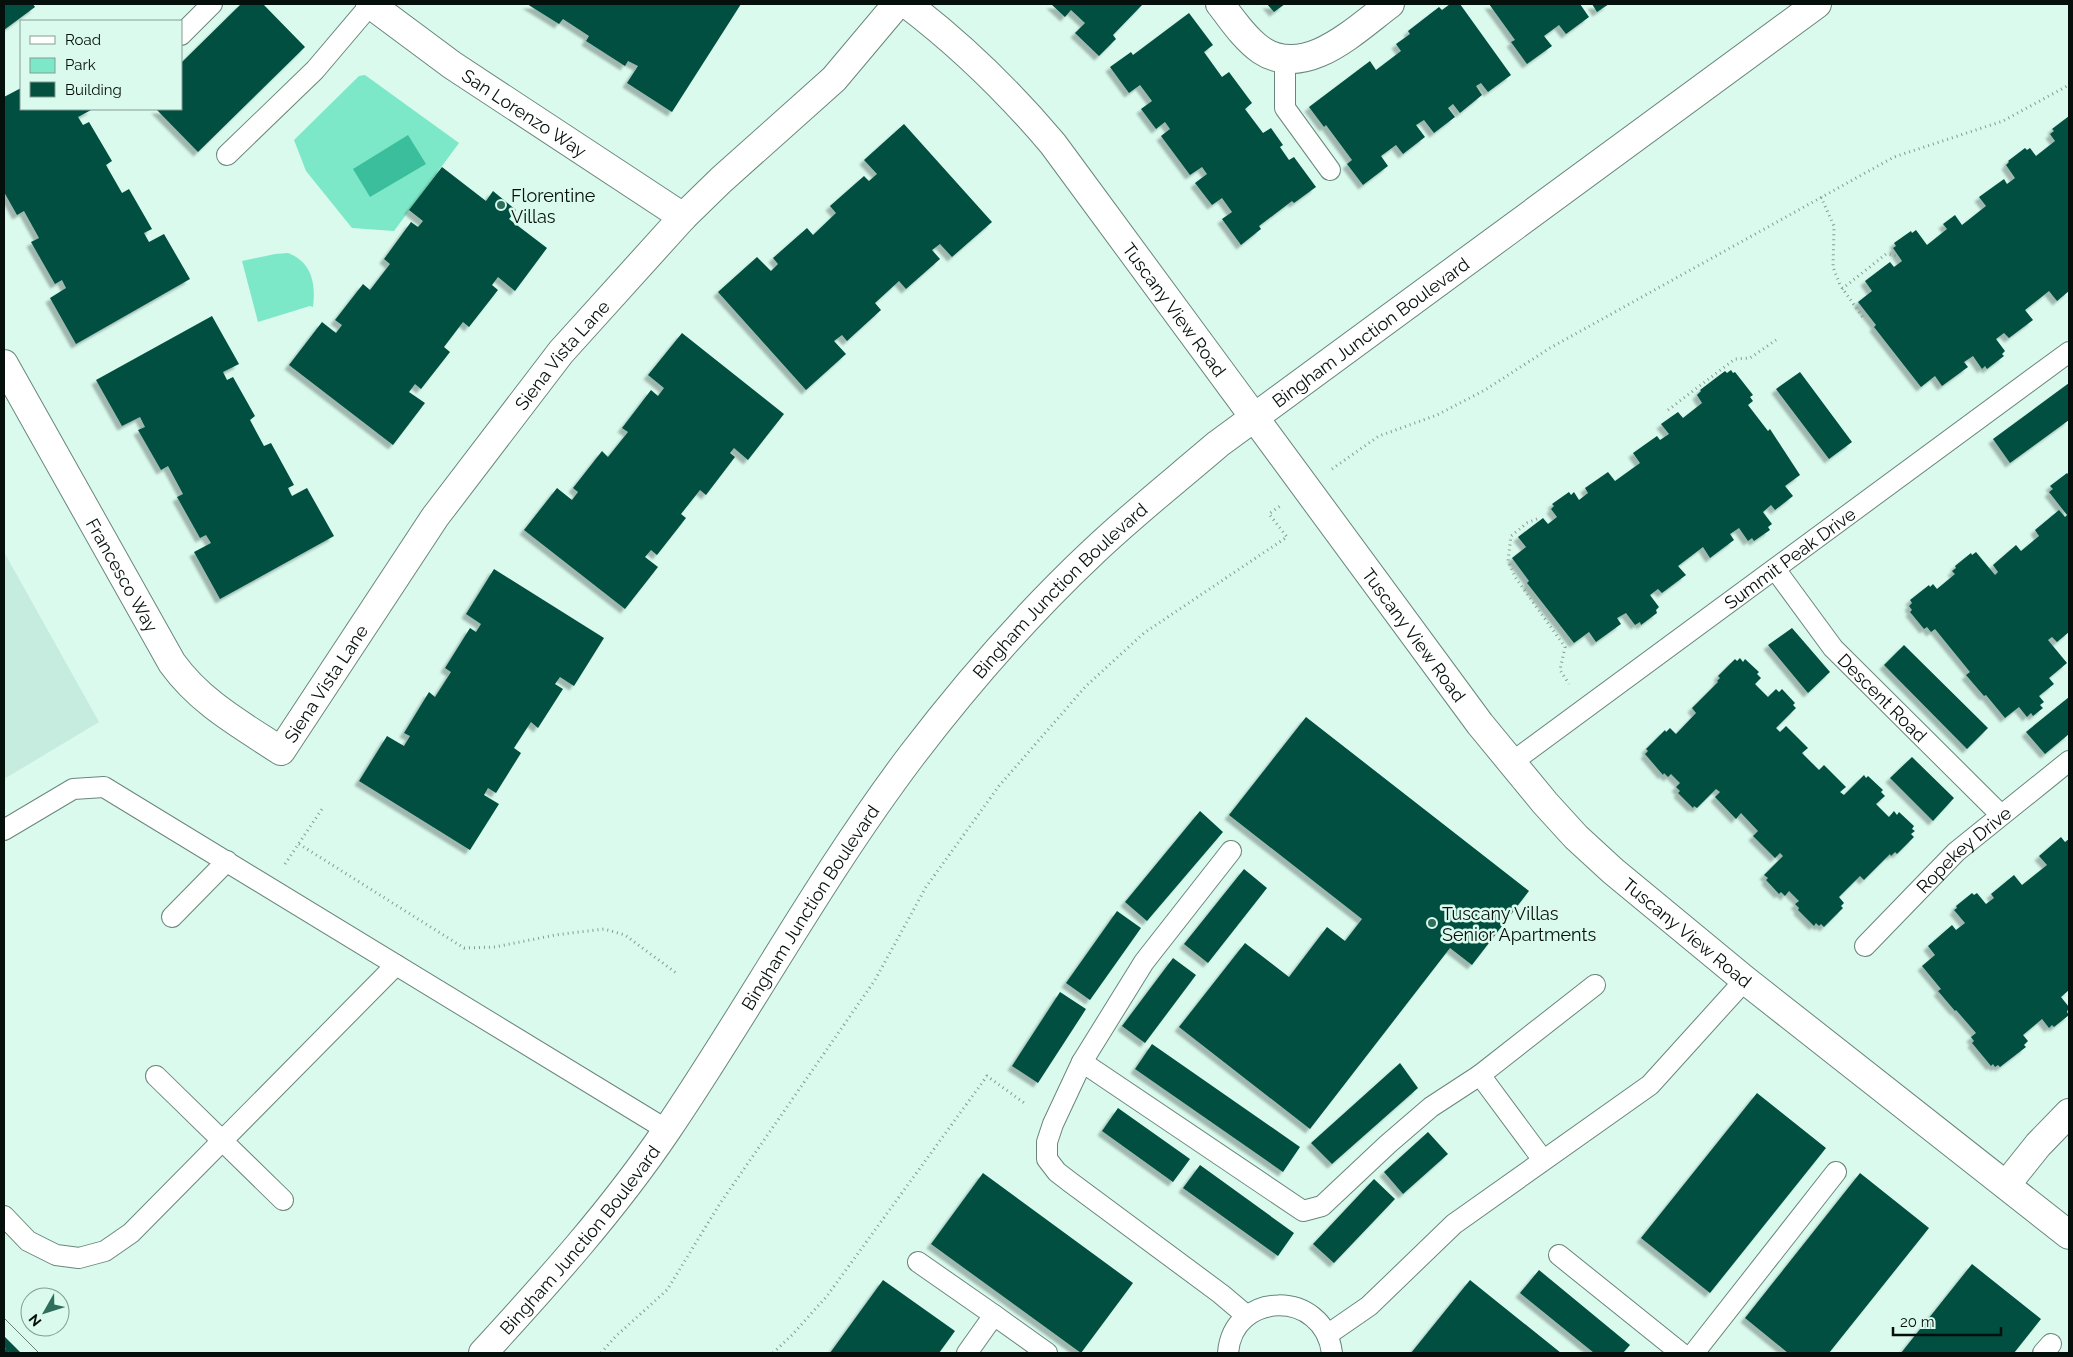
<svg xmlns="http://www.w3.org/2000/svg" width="2073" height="1357" viewBox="0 0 2073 1357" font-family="Raleway,sans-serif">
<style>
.built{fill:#c5ecde}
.green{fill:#7de8c8}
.water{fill:#3bbe9c}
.building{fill:#03503f;filter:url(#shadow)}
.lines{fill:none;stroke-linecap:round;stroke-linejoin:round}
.service-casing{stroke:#6a867c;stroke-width:22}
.minor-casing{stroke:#6a867c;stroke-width:30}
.secondary-casing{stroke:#6a867c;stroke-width:30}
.path{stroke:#859c93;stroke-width:3;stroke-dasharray:1 4;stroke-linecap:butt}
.service{stroke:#fff;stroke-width:20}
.minor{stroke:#fff;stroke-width:28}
.secondary{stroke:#fff;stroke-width:28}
.tram{stroke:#6a7e77;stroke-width:1}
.poi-dot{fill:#2e6e5b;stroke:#dafaee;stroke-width:2}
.labels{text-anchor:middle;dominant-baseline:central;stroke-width:5;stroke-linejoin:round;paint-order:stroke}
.street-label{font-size:18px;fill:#050f0c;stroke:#dafaee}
.poi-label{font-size:18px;fill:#050f0c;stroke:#dafaee;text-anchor:start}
</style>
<defs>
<filter id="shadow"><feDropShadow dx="-4.5" dy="4.5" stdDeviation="1" flood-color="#0004"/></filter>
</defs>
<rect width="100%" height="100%" fill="#dafaee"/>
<path class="built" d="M4,552L99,722L4,779Z"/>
<path class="green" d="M365,75L459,143L394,231L352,228L306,171L294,140L359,76Z
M288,253C312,262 316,284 313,307L310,306L258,322L242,261L275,254Z"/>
<path class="water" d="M408,135L426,164L370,197L353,169Z"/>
<path class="building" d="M4,4H33L35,7L4,30Z
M241,4H263L305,47L198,152L156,109H181V63Z
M527,4H741L672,112L627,83L638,66L628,61L625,66L586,41L589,36L563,19L559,24Z
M1051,4H1143L1113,35L1116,39L1099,56L1075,33L1085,23L1071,10L1065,17Z
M1267,4H1285L1274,12Z
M1450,4H1460L1511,75L1488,92L1481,83L1476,86L1482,95L1460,113L1453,104L1448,108L1455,117L1434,133L1424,120L1416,125L1425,137L1403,154L1396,145L1381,156L1388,166L1363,185L1347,164L1352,160L1326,125L1324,127L1309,107L1370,61L1376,70L1401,51L1396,44L1410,34L1408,31L1439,7L1442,10Z
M1489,4H1580L1589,17L1566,34L1559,25L1544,36L1552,46L1527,64L1511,42L1515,40Z
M1592,4H1609L1597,12Z
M1189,13L1213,45L1204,52L1222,77L1229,72L1252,103L1245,109L1263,133L1271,128L1283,145L1280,147L1289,160L1294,157L1316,187L1294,203L1292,201L1259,226L1261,229L1241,245L1222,219L1232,212L1222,198L1212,205L1195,183L1207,174L1202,167L1190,175L1161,136L1170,129L1165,122L1156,129L1141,109L1152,101L1140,85L1129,93L1110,67L1131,52L1133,55Z
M21,88V109H93L78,117L83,125L89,122L112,161L106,165L122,193L129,189L152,229L144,233L149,242L164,234L190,279L76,344L50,298L66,288L62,280L55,284L31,242L39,238L24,211L17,215L4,192V97Z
M2069,116V291L2057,301L2049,291L2025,310L2033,320L2009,338L2004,333L1996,339L2005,351L2002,354L2004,356L1987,369L1985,366L1982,369L1973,356L1964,362L1968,367L1942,386L1935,376L1921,387L1874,327L1876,325L1858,302L1872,291L1865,281L1890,262L1894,267L1902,261L1893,248L1896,246L1894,243L1911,231L1912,233L1916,230L1927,245L1947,229L1943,224L1955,215L1962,225L1986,206L1979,197L2004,179L2007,184L2015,178L2006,165L2009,162L2008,161L2025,148L2027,150L2030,148L2036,156L2055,141L2050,134L2054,131L2052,129Z
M904,124L992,222L952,257L940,244L932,250L940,259L906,289L899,281L875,303L881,310L847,341L842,335L834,341L846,354L806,390L718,292L757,257L771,271L778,264L773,258L807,228L813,235L836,213L830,206L864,176L869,181L877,174L864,160Z
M442,167L486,201L493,191L516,210L509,219L547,248L515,291L498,277L492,285L498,290L469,327L463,322L444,347L450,352L421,389L415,384L409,392L425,403L393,445L289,365L322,322L336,333L342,325L335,320L363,284L370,290L390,264L384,259L411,222L418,227L423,221L409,210Z
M212,316L239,364L223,372L227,380L233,377L255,416L250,420L264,446L271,443L294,485L288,488L292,496L307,488L334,536L220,599L194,552L211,543L206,535L200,538L177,497L183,494L168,466L161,470L138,430L145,427L140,417L122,426L96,380Z
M682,333L784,414L748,460L734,448L730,453L735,457L706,495L700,490L681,514L686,518L657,555L651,550L645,557L658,567L625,609L524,530L557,488L572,500L578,492L573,488L602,451L608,457L628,432L622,428L651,390L658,396L664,388L648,375Z
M1731,370L1733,373L1735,372L1753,395L1750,397L1753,401L1748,405L1768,431L1770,429L1800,475L1785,486L1793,496L1775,510L1771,505L1763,512L1772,524L1768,527L1770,530L1754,541L1752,538L1748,541L1739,528L1730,534L1734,540L1710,558L1703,547L1678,566L1686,575L1662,593L1658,589L1650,595L1659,607L1656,610L1657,613L1641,625L1640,622L1635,625L1626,613L1617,618L1621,624L1596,642L1589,632L1574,643L1527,583L1529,581L1512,558L1526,547L1518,537L1543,518L1548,524L1557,517L1551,509L1554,506L1552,504L1569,492L1571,495L1574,492L1579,500L1588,493L1585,488L1608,472L1615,481L1640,463L1633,453L1657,436L1660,440L1669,434L1661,424L1678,412L1683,418L1702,403L1697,395L1701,391L1700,390L1725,371L1727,373Z
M1800,372L1852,442L1829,459L1776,389Z
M2069,383V420L2010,463L1993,439Z
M2067,473L2069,475V632L2057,642L2052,637L2048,640L2067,663L2049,678L2054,684L2039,696L2044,702L2040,705L2043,708L2033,716L2031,713L2027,717L2019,707L2005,718L1986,695L1984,696L1966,675L1970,672L1935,629L1931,632L1927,627L1924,629L1910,612L1912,610L1909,606L1912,603L1910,600L1929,585L1930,587L1933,584L1937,589L1955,574L1952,571L1956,568L1955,566L1971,553L1972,555L1976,552L1995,575L1998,572L1993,565L2016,545L2021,551L2039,536L2035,530L2059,510L2065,517L2067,515L2049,492L2053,489L2050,486Z
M494,569L604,638L574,686L560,677L555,684L563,689L538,728L531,722L514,748L521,753L496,793L488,788L484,795L499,804L470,850L359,781L387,736L404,746L410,736L404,733L429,692L435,697L451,672L445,668L470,628L476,632L481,624L466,614Z
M1792,628L1830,672L1808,693L1768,645Z
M1904,645L1988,728L1967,749L1884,665Z
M1740,658L1743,662L1745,659L1759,672L1757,674L1761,678L1755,684L1768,697L1776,689L1779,692L1782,689L1795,703L1793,705L1796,708L1776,728L1780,732L1786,726L1808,748L1802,753L1819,770L1824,765L1846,787L1840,792L1844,795L1864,775L1866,778L1868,776L1883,790L1881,792L1885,796L1876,804L1889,817L1894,811L1897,815L1899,812L1914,826L1912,829L1915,831L1911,834L1914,837L1897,854L1895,852L1891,856L1890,854L1864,880L1860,876L1839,897L1844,903L1841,906L1843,908L1824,927L1821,924L1819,926L1816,923L1814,926L1798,910L1799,908L1795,904L1799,901L1789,891L1785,896L1781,892L1779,894L1766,880L1768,878L1764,875L1783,856L1780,853L1775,858L1753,836L1758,831L1741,813L1736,819L1715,797L1720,792L1716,789L1697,808L1694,806L1693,808L1678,793L1680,791L1676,787L1680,783L1671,774L1668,777L1664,773L1663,775L1645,754L1648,751L1646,749L1665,730L1666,732L1670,728L1676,734L1696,713L1692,708L1718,682L1717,681L1720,678L1718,676L1735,659L1737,661Z
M2069,697V734L2045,754L2026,732Z
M1306,717L1529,891L1472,965L1450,948L1310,1129L1179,1027L1245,943L1289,977L1327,927L1345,941L1362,919L1229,815Z
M1912,757L1954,798L1933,821L1890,778Z
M1200,811L1223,832L1147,921L1125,902Z
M2061,837L2065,842L2069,839V990L2061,997L2069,1007L2067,1012L2069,1015L2054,1027L2052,1025L2049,1028L2042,1019L2023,1035L2028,1041L2024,1045L2026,1047L2000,1067L1998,1065L1995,1067L1993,1064L1991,1066L1972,1043L1974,1041L1971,1037L1976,1033L1956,1010L1955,1011L1938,991L1941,989L1922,966L1935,955L1928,946L1952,925L1956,930L1965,923L1954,910L1957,908L1956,906L1972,893L1974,895L1977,893L1986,904L1994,898L1991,894L2014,875L2022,885L2047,865L2039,856Z
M1244,869L1267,888L1208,963L1184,944Z
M1117,911L1141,928L1090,1000L1066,983Z
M1173,958L1196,975L1145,1043L1122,1026Z
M1060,992L1086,1009L1038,1083L1012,1066Z
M1152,1044L1300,1147L1283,1172L1135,1069Z
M1400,1063L1418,1088L1332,1164L1311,1143Z
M1757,1093L1826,1148L1710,1293L1641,1238Z
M1118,1108L1190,1159L1173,1182L1102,1131Z
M1428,1132L1448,1154L1403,1194L1384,1172Z
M1200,1165L1294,1233L1278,1256L1183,1188Z
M983,1173L1133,1283L1081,1353L931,1244Z
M1860,1173L1929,1228L1829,1353H1788L1745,1318Z
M1374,1179L1395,1199L1334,1263L1313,1244Z
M1972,1264L2041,1319L2014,1353H1901Z
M1539,1270L1630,1345L1623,1353H1594L1520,1293Z
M883,1280L955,1331L939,1353H830Z
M1470,1280L1561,1353H1411Z
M4,1336L21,1353H4Z"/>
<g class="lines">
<defs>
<g id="service">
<path d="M181,35L212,4"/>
<path d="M1285,58V108L1330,170"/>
<path d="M227,155L315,70L371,4"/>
<path id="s1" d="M1775,569L1833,648L2001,815"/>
<path id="s2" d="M1511,763L2069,352"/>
<path d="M4,830L73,789L104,787L667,1130"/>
<path d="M1231,851L1144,962L1082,1062L1053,1124L1047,1142V1159L1057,1172L1070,1182L1221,1294L1247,1316"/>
<path d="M172,917L227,861"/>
<path id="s3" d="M1865,946L1956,852L2069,761"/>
<path d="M1082,1062L1303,1211L1322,1206L1388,1144L1431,1107L1480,1075"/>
<path d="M156,1076L283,1200"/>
<path d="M1543,1160L1480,1075L1595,985"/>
<path d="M4,1216L28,1241L56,1255L79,1258L105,1251L131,1233L396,965"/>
<path d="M1559,1255L1681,1353"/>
<path d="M918,1262L994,1315"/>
<path d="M1327,1335L1369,1306L1454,1224L1650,1085L1745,980"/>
<path d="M967,1353L994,1315L1047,1353"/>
<path d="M1228,1353C1233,1290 1324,1289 1332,1353"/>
<path d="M1694,1353L1836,1172"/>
<path d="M2043,1353L2051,1344"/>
</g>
<g id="minor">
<path id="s4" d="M370,4L452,65L683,217"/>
<path id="s5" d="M907,4C961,45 1009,92 1053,144L1480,724L1545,803L1576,837L1613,871L1745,980L2069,1235"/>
<path d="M1220,4C1232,19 1244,38 1261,50C1306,80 1356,29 1390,4"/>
<path id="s6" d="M4,364L172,663C201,703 240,724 281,751L435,517L561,352L683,217L721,180L834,79L897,4"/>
<path d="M2006,1185L2038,1145L2069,1113"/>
</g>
<g id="secondary">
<path id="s7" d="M483,1353C548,1282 613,1210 667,1130C751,1006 822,874 912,755C967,683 1027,614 1093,552C1133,514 1176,480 1218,444L1817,4"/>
</g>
</defs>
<use href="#service" class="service-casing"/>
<use href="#minor" class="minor-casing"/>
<use href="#secondary" class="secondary-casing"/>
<path class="path" d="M1821,197L1834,226L1833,267L1840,285L1864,319
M1842,289L1886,254L1897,256
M1668,410L1735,359L1750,358L1776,340
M1332,469L1379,436L1437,415L1485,390L1550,348L1894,157L2003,121L2069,85
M1537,519L1527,523L1511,536L1508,561L1515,577L1565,647L1560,670L1569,684
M299,844L464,948L495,947L555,935L604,929L625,935L676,973
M285,864L324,806
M4,1349L8,1353
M601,1353L615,1337L667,1290L719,1205L875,980L926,887L999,786L1086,686L1144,633L1287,537L1269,514L1280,506
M773,1353L792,1335L827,1296L987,1076L1027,1105"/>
<use href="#service" class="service"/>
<use href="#minor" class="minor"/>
<use href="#secondary" class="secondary"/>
<path class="tram" d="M4,1318L39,1353"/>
</g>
<g class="poi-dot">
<circle cx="501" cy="205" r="5"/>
<circle cx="1432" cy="923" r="5"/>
</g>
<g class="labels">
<g class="street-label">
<text stroke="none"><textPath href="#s4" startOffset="189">San Lorenzo Way</textPath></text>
<text stroke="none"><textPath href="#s5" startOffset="408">Tuscany View Road</textPath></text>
<text stroke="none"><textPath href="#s7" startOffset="1364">Bingham Junction Boulevard</textPath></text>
<text stroke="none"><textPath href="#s6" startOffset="970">Siena Vista Lane</textPath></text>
<text stroke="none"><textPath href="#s2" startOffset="346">Summit Peak Drive</textPath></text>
<text stroke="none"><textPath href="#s6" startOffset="242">Francesco Way</textPath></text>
<text stroke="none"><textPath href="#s7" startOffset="959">Bingham Junction Boulevard</textPath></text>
<text stroke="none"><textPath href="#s5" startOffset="812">Tuscany View Road</textPath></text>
<text stroke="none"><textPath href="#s6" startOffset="565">Siena Vista Lane</textPath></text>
<text stroke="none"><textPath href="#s1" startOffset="168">Descent Road</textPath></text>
<text stroke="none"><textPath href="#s3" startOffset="138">Ropekey Drive</textPath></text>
<text stroke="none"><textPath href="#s7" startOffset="554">Bingham Junction Boulevard</textPath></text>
<text stroke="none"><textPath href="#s5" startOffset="1218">Tuscany View Road</textPath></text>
<text stroke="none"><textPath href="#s7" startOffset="149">Bingham Junction Boulevard</textPath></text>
</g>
<g class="poi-label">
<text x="511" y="195">Florentine<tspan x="511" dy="21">Villas</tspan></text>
<text x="1442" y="913">Tuscany Villas<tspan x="1442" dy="21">Senior Apartments</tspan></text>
</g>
</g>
<rect width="2073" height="1357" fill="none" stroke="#050f0c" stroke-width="10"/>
<rect x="20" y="20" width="162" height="90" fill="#dafaee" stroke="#859c94"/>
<rect x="30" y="36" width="25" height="8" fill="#ffffff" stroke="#859c94"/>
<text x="65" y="45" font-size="15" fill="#050f0c">Road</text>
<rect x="30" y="58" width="25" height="15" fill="#7de8c8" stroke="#859c94"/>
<text x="65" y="70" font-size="15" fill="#050f0c">Park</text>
<rect x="30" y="82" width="25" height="15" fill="#03503f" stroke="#859c94"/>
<text x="65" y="95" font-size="15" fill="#050f0c">Building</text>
<g transform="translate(45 1312) rotate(231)"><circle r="24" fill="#dafaee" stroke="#859c94"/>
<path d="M0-4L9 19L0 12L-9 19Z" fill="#2e6e5b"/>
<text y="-8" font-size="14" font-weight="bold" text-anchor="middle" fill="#050f0c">N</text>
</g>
<path d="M1893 1327v8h108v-8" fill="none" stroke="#050f0c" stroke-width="2.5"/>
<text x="1900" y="1327" font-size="15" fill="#050f0c" stroke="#dafaee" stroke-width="4" paint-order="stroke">20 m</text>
</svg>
